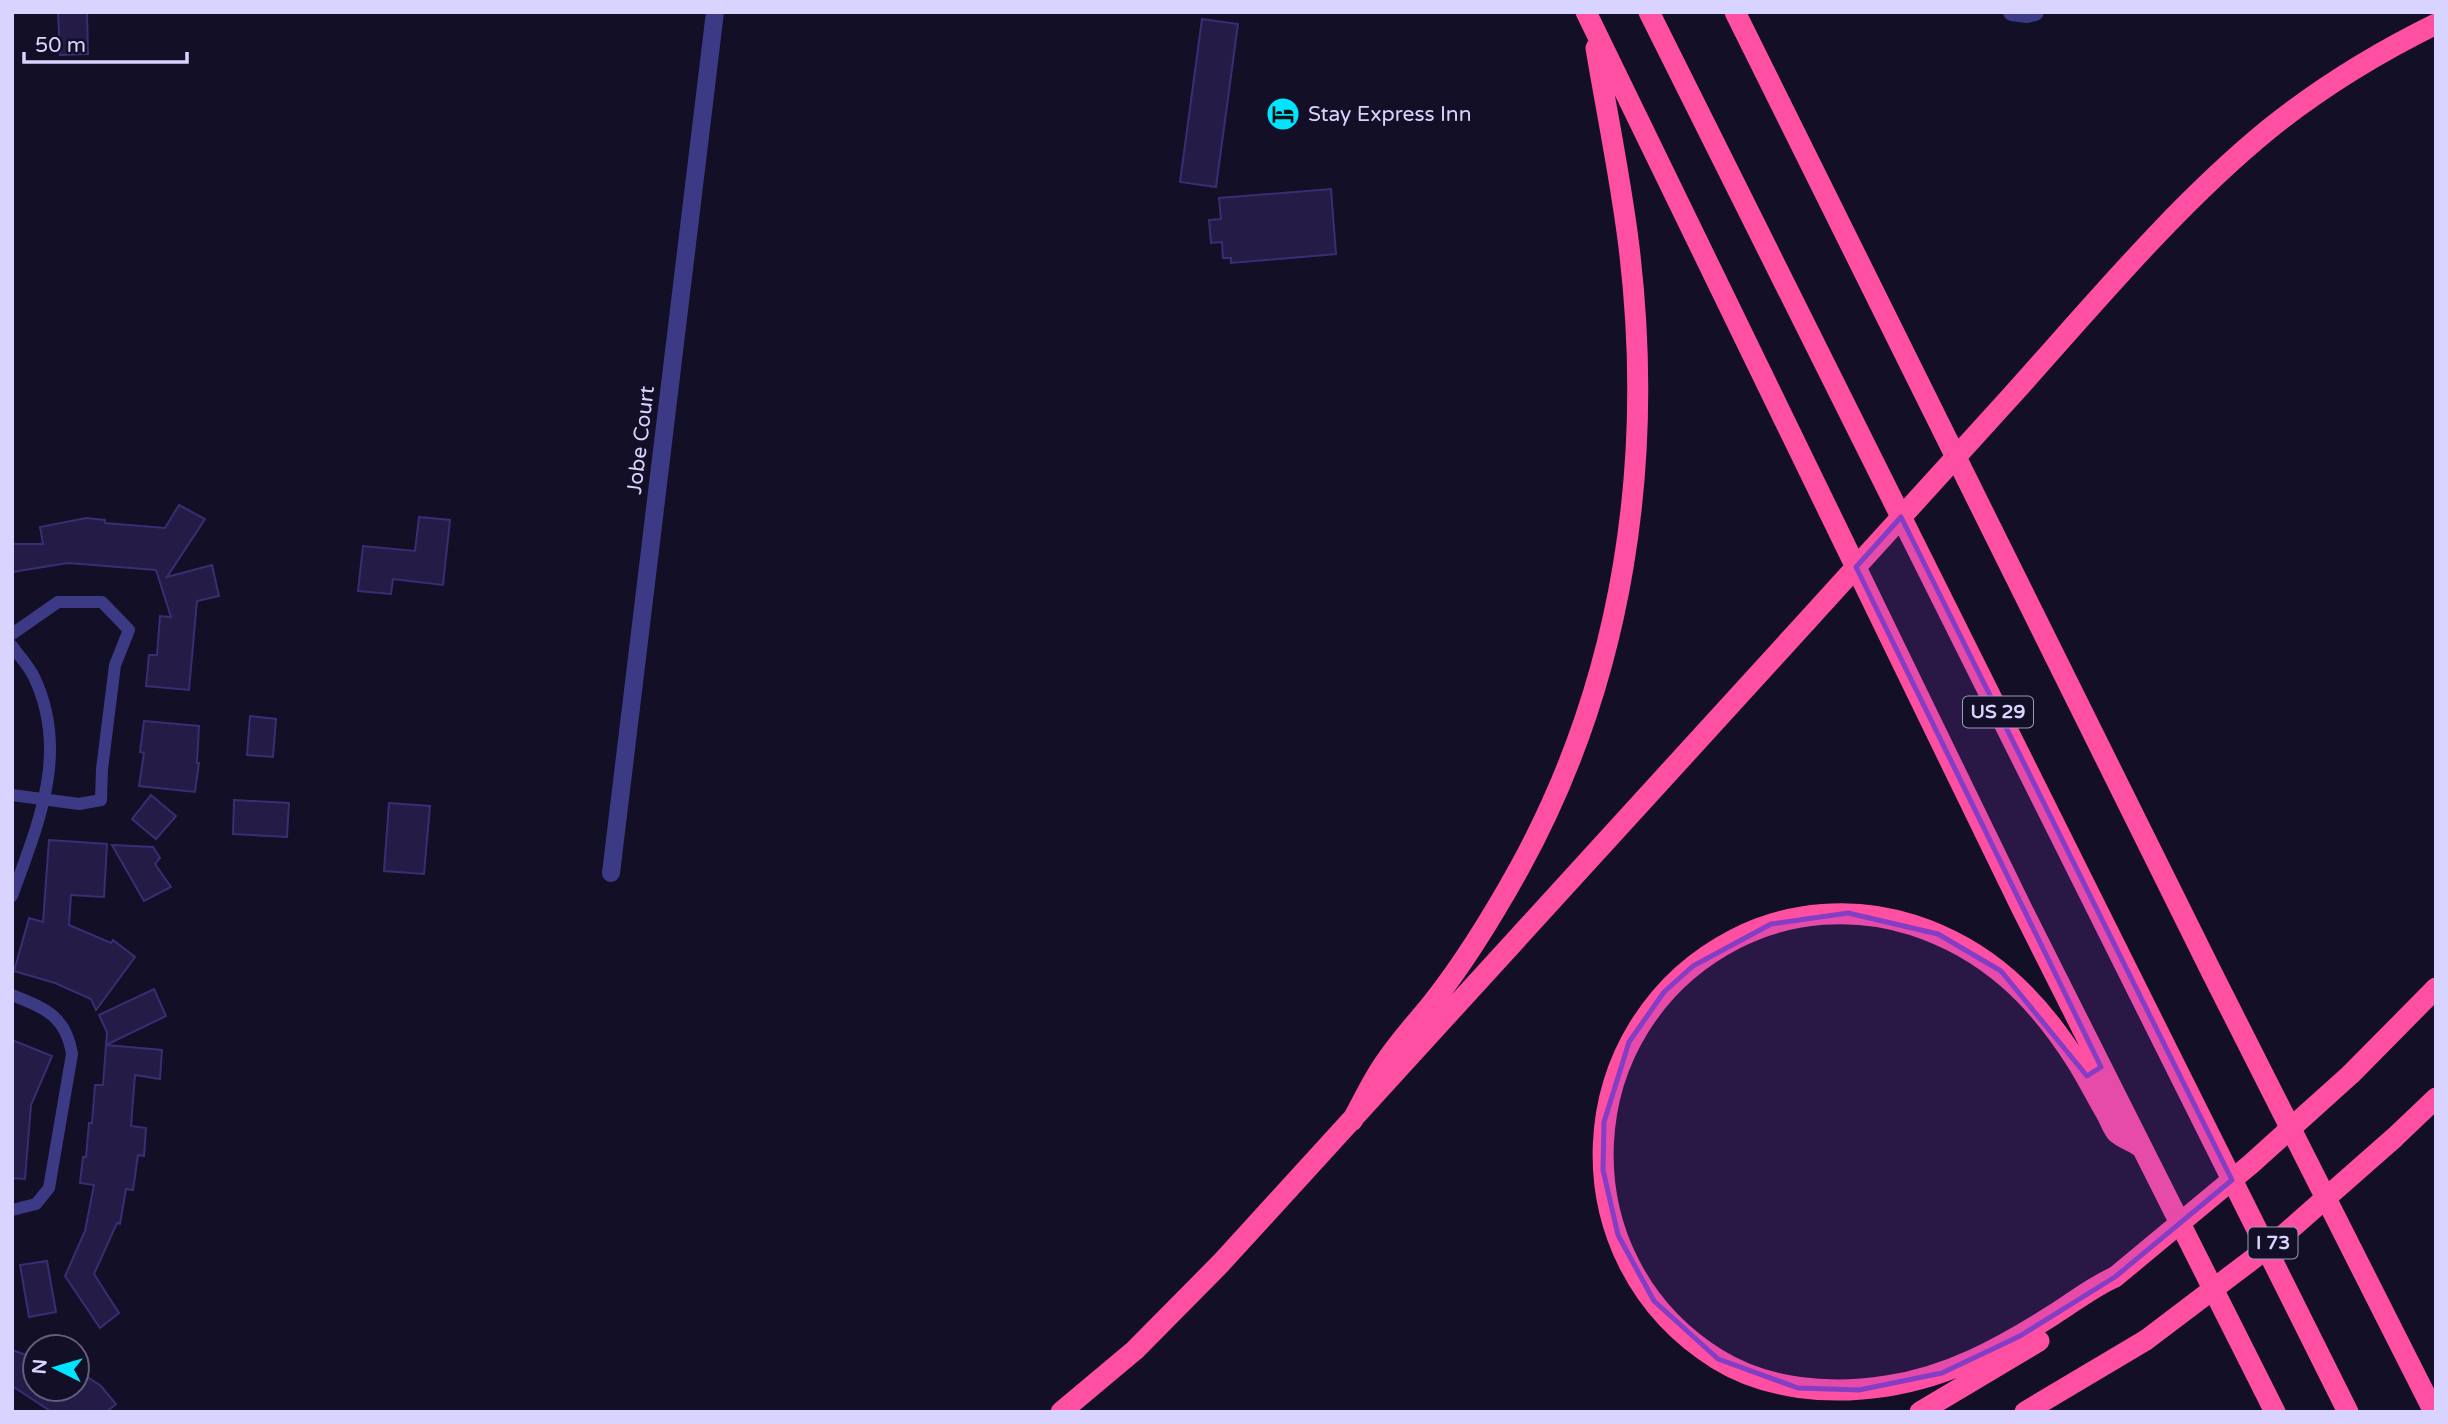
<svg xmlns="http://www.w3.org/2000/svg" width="2448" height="1424" viewBox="0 0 2448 1424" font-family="'Varela Round',sans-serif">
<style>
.building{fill:#241b47;stroke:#3b2d73;stroke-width:2}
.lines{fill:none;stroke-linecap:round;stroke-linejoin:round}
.lane{stroke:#3d3a85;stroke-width:12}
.street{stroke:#3d3a85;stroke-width:18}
.highway{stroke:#ff4fa3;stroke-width:21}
.highway-bridge{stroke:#ff4fa3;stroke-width:21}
.marked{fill:#843dc5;fill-opacity:0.2;stroke:#843dc5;stroke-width:5;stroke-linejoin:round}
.labels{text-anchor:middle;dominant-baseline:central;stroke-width:7;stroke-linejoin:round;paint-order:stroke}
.shield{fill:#130f26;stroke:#9e99be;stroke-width:2}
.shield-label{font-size:19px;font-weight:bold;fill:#d9d4ff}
.poi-label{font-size:21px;fill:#d9d4ff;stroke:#130f26;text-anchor:start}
.street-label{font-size:21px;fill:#d9d4ff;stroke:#130f26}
</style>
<rect width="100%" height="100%" fill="#130f26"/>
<path class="building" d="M58,12H87L88,54L60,55Z
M1202,19L1238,24L1216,187L1180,182Z
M1331,189L1336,254L1231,263V258H1223L1222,242L1211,243L1209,220L1221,219L1219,198Z
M179,505L205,519L167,577L212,565L219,596L197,601L189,690L146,686L149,655H157L160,616L171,617L156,570L68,563L12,572V544H43L40,527L86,518L105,520V523L165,528Z
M419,517L450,520L443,585L393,579L391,594L358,591L363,546L415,551Z
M250,716L276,719L273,757L247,755Z
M144,721L199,726L197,763H199L195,792L139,786L144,753L140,752Z
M151,795L176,816L156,839L132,819Z
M234,800L289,803L287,837L233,834Z
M389,803L430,806L424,874L384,871Z
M49,840L107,844L104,897L71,895L69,925L111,943L113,940L135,957L96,1010L91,999L55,983L14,971L29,918L43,922Z
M112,845L153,847L160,858L155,864L171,887L144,901Z
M154,989L166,1016L106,1045L107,1032L99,1015Z
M12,1040L52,1056L31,1105L25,1179L12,1178Z
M106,1045L162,1050L160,1079L135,1075L131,1126L146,1128L144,1156L138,1155L133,1190L126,1189L120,1224L117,1223L94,1274L119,1313L100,1328L65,1276L85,1231L94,1185L80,1183L83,1157H86L89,1123H92L95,1085H103Z
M47,1261L56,1312L29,1317L20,1265Z
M12,1350L35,1358V1389H77V1370L101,1386L116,1404L106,1412H52L12,1386Z"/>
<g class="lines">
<path class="lane" d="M12,634L58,602H102L129,630L115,665L102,769L101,800L79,804L12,795
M12,646C19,656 29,666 34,677C70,752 38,824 12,896
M12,995C45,1008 66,1016 72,1054L49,1188L36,1204L12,1210"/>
<path class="street" d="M2012,12L2027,14L2035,12
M611,873L715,12"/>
<path class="highway" d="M1586,12L2022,909L2275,1412
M1649,12L2348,1412
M1735,12L2212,973L2434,1412
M2014,393C2094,304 2176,205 2269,129C2320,88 2377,53 2436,24
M2351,1074L2436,988
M1352,1121C1363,1101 1373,1079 1386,1061C1400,1040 1417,1022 1433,1002C1466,960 1494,914 1520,867C1624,677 1655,461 1629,247C1621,181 1607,114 1596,48
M2394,1138L2436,1098
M2115,1277C2092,1287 2074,1302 2053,1315C2001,1348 1948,1377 1887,1386C1830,1395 1767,1390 1717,1359C1557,1259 1568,1025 1735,939C1789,911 1855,906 1913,925C1987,949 2036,997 2077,1062C2087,1078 2096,1096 2106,1113C2109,1118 2112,1127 2116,1132C2122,1138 2134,1142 2141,1147
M1061,1412L1135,1350L1221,1263L1806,622
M1920,1412L2039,1341
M2025,1412L2146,1340"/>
<path class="highway-bridge" d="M1806,622L2014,393
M2115,1277L2251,1164L2351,1074
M2146,1340L2278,1240L2394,1138"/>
</g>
<path class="marked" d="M1901,517L2232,1180L2115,1277L2020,1336L1942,1373L1859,1390L1798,1388L1718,1359L1654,1301L1618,1235L1603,1170L1604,1122L1629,1042L1664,992L1693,966L1771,924L1848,913L1938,934L2001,971L2087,1076L2101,1067L1856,567Z"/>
<defs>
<symbol id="hotel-disc" viewBox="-11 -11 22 22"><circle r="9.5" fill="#00e5ff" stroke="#130f26"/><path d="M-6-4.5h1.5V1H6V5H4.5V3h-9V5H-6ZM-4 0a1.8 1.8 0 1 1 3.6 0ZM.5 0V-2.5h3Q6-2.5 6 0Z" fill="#111"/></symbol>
</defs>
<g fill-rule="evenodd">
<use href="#hotel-disc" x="1264" y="95" width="38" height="38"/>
</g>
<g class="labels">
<g class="shield">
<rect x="1963" y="696.5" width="70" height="31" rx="5"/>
<rect x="2248.5" y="1227.5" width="49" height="31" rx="5"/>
</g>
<g class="shield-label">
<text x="1998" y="712">US 29</text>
<text x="2273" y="1243">I 73</text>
</g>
<g class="poi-label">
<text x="1308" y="114">Stay Express Inn</text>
</g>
<g class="street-label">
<text transform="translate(641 440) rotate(-83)">Jobe Court</text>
</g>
</g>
<rect width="2448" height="1424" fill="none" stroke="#d9d4ff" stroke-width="28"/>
<g transform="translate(56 1368) rotate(275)"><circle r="33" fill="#130f26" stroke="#625e7d" stroke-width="2"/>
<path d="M0-5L12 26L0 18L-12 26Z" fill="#00e5ff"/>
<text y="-10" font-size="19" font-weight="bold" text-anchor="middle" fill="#d9d4ff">N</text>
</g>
<path d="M24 52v10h163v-10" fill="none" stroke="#d9d4ff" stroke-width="3.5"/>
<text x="35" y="52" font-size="21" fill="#d9d4ff" stroke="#130f26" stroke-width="5" paint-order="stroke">50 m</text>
</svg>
